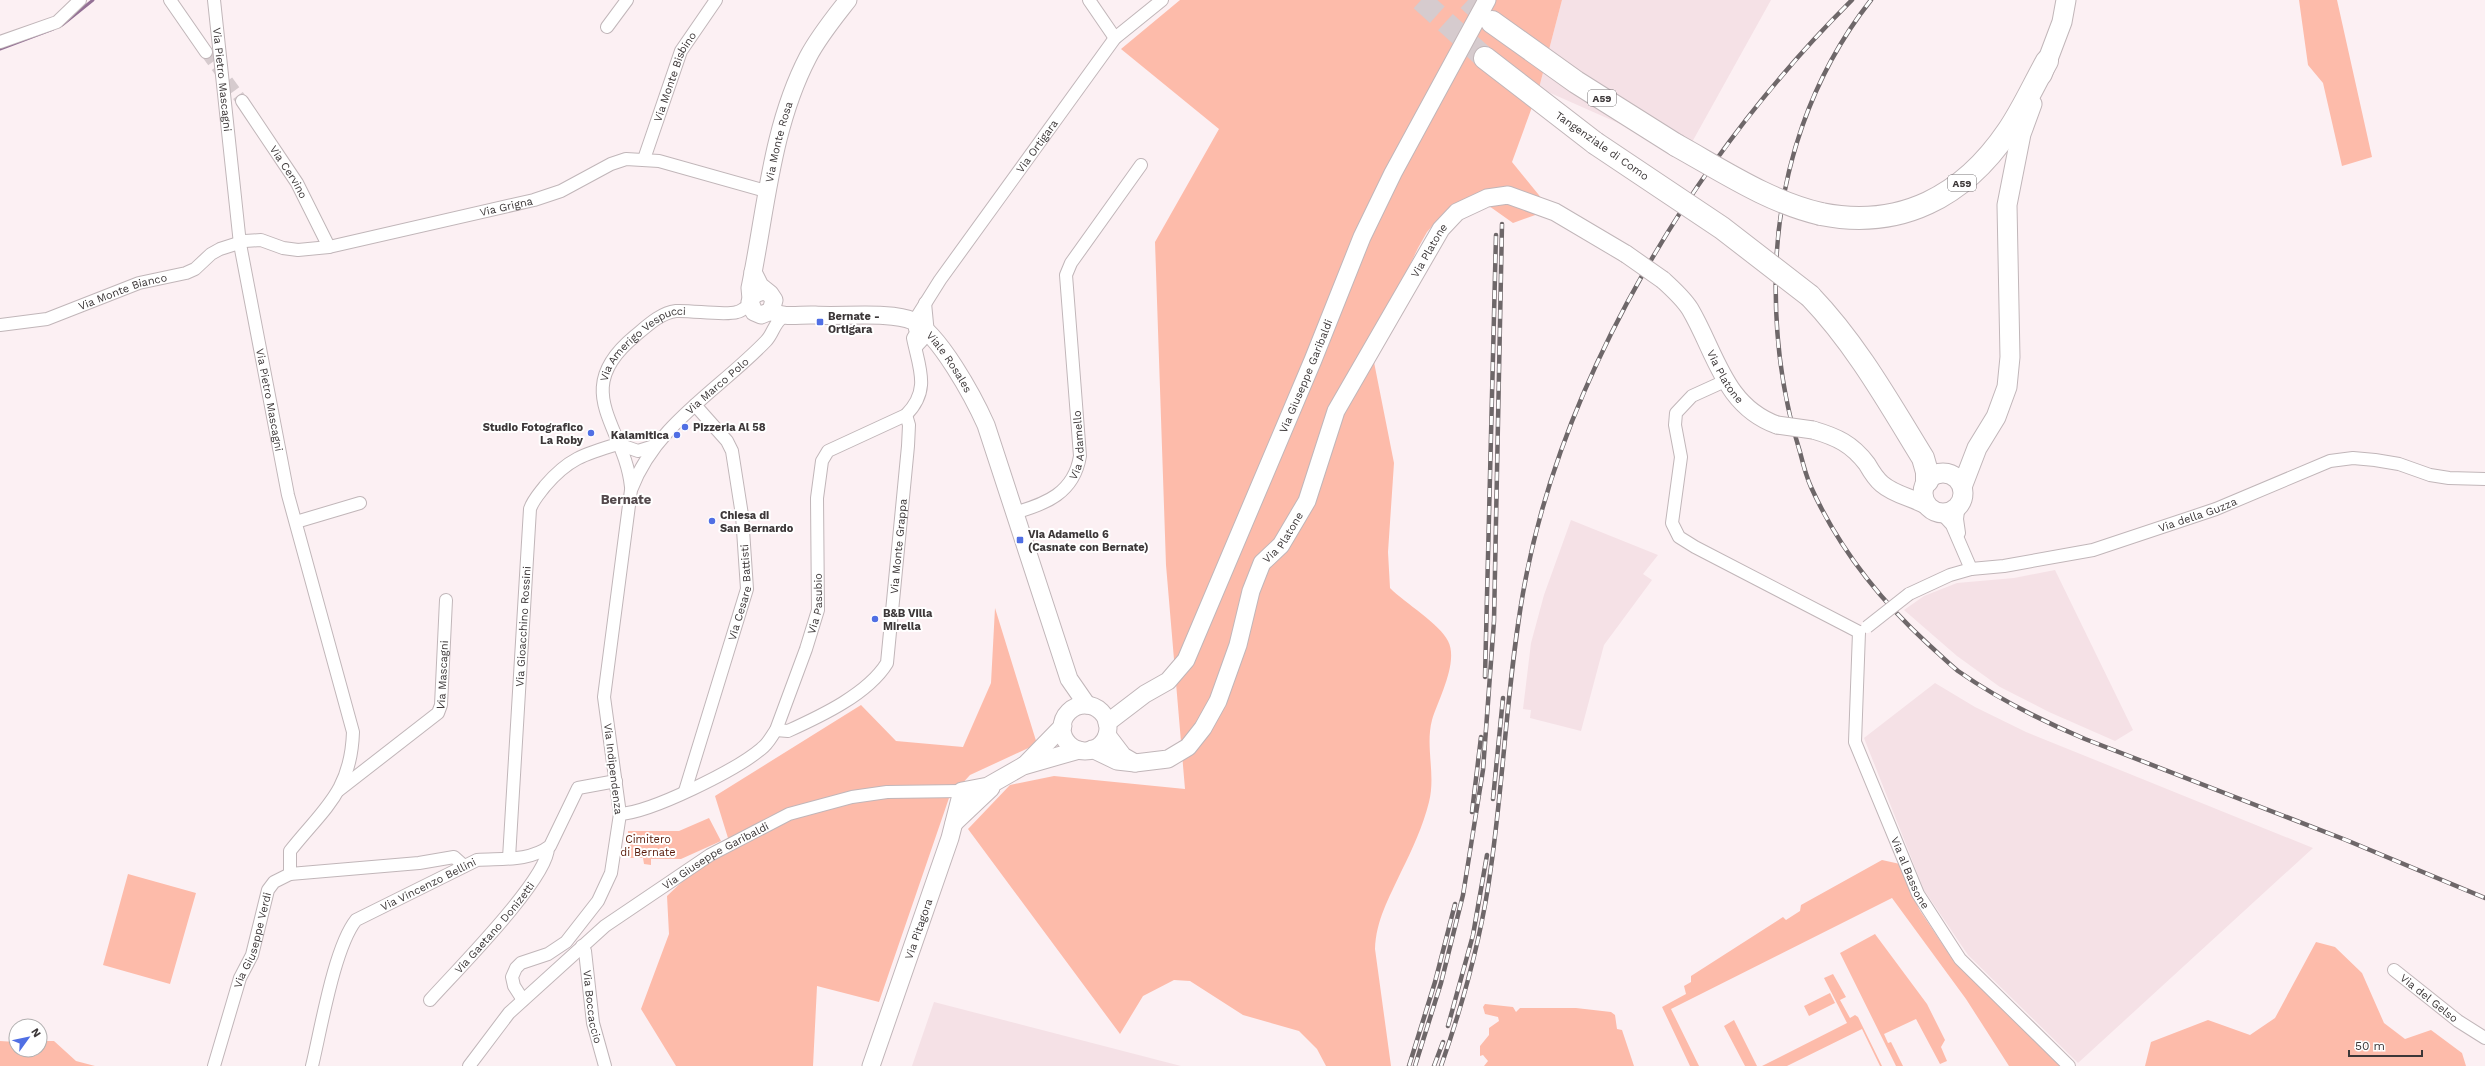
<svg xmlns="http://www.w3.org/2000/svg" width="2485" height="1066" viewBox="0 0 2485 1066" font-family="'Work Sans',sans-serif">
<style>
.built{fill:#f5e1e6}
.green{fill:#fdbbaa}
.lines{fill:none;stroke-linecap:round;stroke-linejoin:round}
.stream{stroke:#937095;stroke-width:3}
.street-tunnel{stroke:#d6cbce;stroke-width:12;stroke-dasharray:12 6;stroke-linecap:butt}
.highway-tunnel{stroke:#d6cbce;stroke-width:22;stroke-dasharray:22 11;stroke-linecap:butt}
.street-casing{stroke:#c1b6b9;stroke-width:14}
.secondary-casing{stroke:#c1b6b9;stroke-width:19}
.primary-casing{stroke:#c1b6b9;stroke-width:21}
.highway-casing{stroke:#c1b6b9;stroke-width:24}
.street{stroke:#fff;stroke-width:12}
.secondary{stroke:#fff;stroke-width:17}
.primary{stroke:#fff;stroke-width:19}
.highway{stroke:#fff;stroke-width:22}
.rail-casing{stroke:#6e6769;stroke-width:4.5}
.rail{stroke:#fff;stroke-width:3;stroke-dasharray:9;stroke-linecap:butt}
.street-bridge-casing{stroke:#c1b6b9;stroke-width:14;stroke-linecap:butt}
.secondary-bridge-casing{stroke:#c1b6b9;stroke-width:19;stroke-linecap:butt}
.highway-bridge-casing{stroke:#c1b6b9;stroke-width:24;stroke-linecap:butt}
.street-bridge{stroke:#fff;stroke-width:12}
.secondary-bridge{stroke:#fff;stroke-width:17}
.highway-bridge{stroke:#fff;stroke-width:22}
.poi-dot{fill:#506fe4;stroke:#fff;stroke-width:1.5}
.labels{text-anchor:middle;dominant-baseline:central;stroke-width:4;stroke-linejoin:round;paint-order:stroke}
.shield{fill:#fff;stroke:#767374;stroke-width:1}
.shield-label{font-size:10px;font-weight:bold;fill:#3c3738}
.street-label{font-size:11px;fill:#3c3738;stroke:#fff}
.poi-label{font-size:11px;font-weight:bold;fill:#3c3738;stroke:#fff;text-anchor:start}
.park-label{font-size:11px;fill:#581a09;stroke:#fff}
.quarter-label{font-size:13px;font-weight:bold;fill:#53494c;stroke:#fff}
</style>
<rect width="100%" height="100%" fill="#fcf0f3"/>
<path class="built" d="M1562,0H1771L1686,153L1539,88Z
M1571,520L1658,555L1643,574L1652,580L1604,645L1581,731L1530,718L1531,710L1523,709L1531,643L1544,595Z
M2055,570L2133,730L2115,741L2049,712L2000,687L1957,656L1904,610L1924,596L1957,583L2014,578Z
M1935,683L1975,707L2026,732L2313,848L2078,1063L1968,955L1924,890L1864,738Z
M934,1002L1181,1066H912Z"/>
<path class="green" d="M1180,0H1562L1539,88L1512,162L1547,205L1541,213L1513,223L1489,206L1457,205L1441,216L1427,232L1418,248L1371,347L1394,463L1388,552L1390,588C1405,603 1440,624 1448,641C1459,662 1438,700 1432,720C1425,747 1436,774 1429,802C1423,826 1412,850 1401,872C1389,898 1376,920 1375,949L1391,1066H1326L1317,1049L1299,1031L1243,1015L1190,981L1174,980L1143,996L1120,1034L968,829L1010,785L1054,776L1185,789L1166,565L1155,242L1219,129L1121,49Z
M2299,0H2337L2372,157L2342,166L2323,83L2308,65Z
M995,608L1037,744L970,775L949,798L879,1002L817,986L813,1066H676L641,1009L669,934L667,896L728,838L715,796L861,705L896,741L963,747L991,683Z
M709,818L721,841L681,859H651V865L644,864L643,858H629L628,831H679Z
M1882,860L1900,864L1919,909L1951,957L2062,1066H2009L1966,999L1892,898L1671,1009L1699,1066H1690L1662,1007L1686,994L1684,986L1691,982V976L1783,917L1786,920L1800,911L1801,905Z
M128,874L196,893L170,984L103,965Z
M1875,934L1927,1004L1945,1040L1941,1047L1947,1061L1940,1064L1916,1019L1884,1034L1888,1043L1891,1042L1903,1066H1896L1840,953Z
M2316,942L2335,947L2362,973L2384,1023L2405,1039L2431,1030L2462,1053L2466,1066H2145L2151,1042L2208,1020L2250,1035L2275,1018Z
M1833,974L1846,997L1840,1000L1850,1018L1855,1015L1858,1017L1882,1066H1880L1862,1029L1787,1066H1762L1847,1023L1824,978Z
M1830,993L1835,1003L1809,1016L1804,1006Z
M1485,1004L1513,1007L1516,1012L1520,1008H1576L1611,1012L1615,1015L1617,1029L1622,1030L1634,1066H1484L1488,1061L1483,1055L1480,1056V1046L1489,1035V1028L1499,1021L1498,1017L1485,1014L1483,1007Z
M1734,1020L1757,1066H1745L1724,1026Z
M0,1041L16,1042V1050H40V1041H54L76,1061L95,1066H0Z"/>
<g class="lines">
<path class="stream" d="M62,25L93,0
M0,49L53,29"/>
<path class="street-tunnel" d="M206,52L242,101"/>
<path class="highway-tunnel" d="M1421,0L1485,58
M1468,0L1492,22"/>
<defs>
<g id="street">
<path d="M170,0L206,52"/>
<path id="s1" d="M214,0L240,244L288,495L353,732C351,792 323,809 290,851V874"/>
<path d="M1089,0L1115,38"/>
<path d="M607,27L627,0"/>
<path d="M0,42L57,22L80,0"/>
<path id="s2" d="M242,101L297,183L329,247"/>
<path id="s3" d="M644,159L681,51L716,0"/>
<path id="s4" d="M0,325L47,319L139,283L186,273L195,269L211,254L220,249L245,241L261,240L283,248L298,250L329,247L534,200L561,191L611,164L626,159L659,161L766,191"/>
<path id="s5" d="M915,329L918,315L940,280L1115,38L1162,0"/>
<path d="M916,347L928,334L925,303"/>
<path d="M1725,381L1692,396L1676,413L1675,425L1681,457L1672,523L1679,537L1695,547L1859,632"/>
<path d="M618,444L638,451L654,446"/>
<path id="s6" d="M631,487C625,426 568,391 635,336C647,326 660,313 676,311C692,310 724,316 737,312C742,311 746,307 750,304"/>
<path d="M1940,512L1952,525L1971,569"/>
<path id="s7" d="M1014,513C1046,504 1074,493 1080,456L1066,275L1071,263L1141,165"/>
<path d="M296,522L360,503"/>
<path d="M1959,533L1957,519L1959,503"/>
<path id="s8" d="M1909,594L1950,575L1971,569L2004,566L2093,550L2216,509L2330,461L2353,458L2375,460L2399,464L2430,475L2449,478L2485,479"/>
<path id="s9" d="M1859,632L1855,742L1918,894L1960,959L2069,1066"/>
<path id="s10" d="M776,730L788,731C821,716 868,694 887,663L908,446L909,425L906,415"/>
<path id="s11" d="M339,790L438,713L441,705L446,600"/>
<path id="s12" d="M685,791L747,589L742,515L732,451L727,441L695,405"/>
<path id="s13" d="M620,814C652,812 736,770 761,749C768,744 771,737 776,730L806,649L818,610L817,498L822,461L828,451L906,415C931,390 919,368 913,338L920,326"/>
<path id="s14" d="M509,858L530,509C533,500 539,494 545,486C568,459 584,454 618,444"/>
<path id="s15" d="M582,946L585,951L593,1023L605,1066"/>
<path id="s16" d="M2394,970L2458,1021L2485,1038"/>
<path id="s17" d="M430,1000C454,973 548,879 548,848"/>
<path id="s18" d="M523,1000L514,986L512,977L516,968L521,963L548,954L566,942L598,901L611,873L620,814L604,697L631,490C656,424 719,390 766,341C773,334 774,323 783,317"/>
<path id="s19" d="M214,1066L240,978L252,955L268,890L274,882L290,874L419,863L454,857L464,866"/>
<path id="s20" d="M312,1066C321,1029 334,948 356,920L477,860C500,858 529,862 550,846L578,788L616,781"/>
<path id="s21" d="M469,1066L509,1013L605,926L710,855L789,814L852,797L887,792L962,791"/>
</g>
<g id="secondary">
<path d="M753,272L760,286L770,294L774,300L771,311L761,315L754,312L750,302L754,294L764,291"/>
<path id="s22" d="M1663,280C1673,289 1683,298 1690,309C1716,353 1724,406 1777,425"/>
<path id="s23" d="M751,299L750,288C766,211 771,128 808,57C819,36 834,18 848,0"/>
<path id="s24" d="M771,311C785,319 800,314 815,315C840,317 892,311 913,321C939,333 974,398 986,425L1069,679L1087,705"/>
<path d="M1813,430C1837,437 1852,444 1867,464C1871,471 1876,479 1882,484C1896,496 1913,497 1929,507"/>
<circle cx="1085" cy="728" r="23"/>
<path id="s25" d="M1107,723L1145,694L1168,681L1186,660L1313,360L1362,237L1393,173L1487,0"/>
<path d="M1107,735L1123,756L1135,763"/>
<path id="s26" d="M1092,749L1117,761L1135,763L1168,759L1188,747L1203,728L1218,701L1238,645L1251,591L1262,563L1281,545L1307,501L1336,411L1441,229L1457,212L1487,198L1508,195L1555,212L1626,254"/>
<path d="M1025,765L1063,726"/>
<path d="M954,823L991,788"/>
<path id="s27" d="M871,1066L950,838L962,791L988,786L1023,766L1079,750"/>
</g>
<path id="primary" d="M2042,75L2062,22L2066,0
M1923 493a20 20 0 1 1 40 0a20 20 0 1 1-40 0Z
M1962,487L1977,448L1996,417L2007,387L2010,357L2007,205L2021,134L2032,104"/>
<path id="highway" d="M1492,22L1576,82L1676,145
M1485,58L1595,143
M1821,214C1901,230 1964,196 2008,131C2023,109 2034,84 2047,61
M1810,296C1856,344 1888,401 1923,458L1927,472V481"/>
</defs>
<use href="#street" class="street-casing"/>
<use href="#secondary" class="secondary-casing"/>
<use href="#primary" class="primary-casing"/>
<use href="#highway" class="highway-casing"/>
<use href="#street" class="street"/>
<use href="#secondary" class="secondary"/>
<use href="#primary" class="primary"/>
<use href="#highway" class="highway"/>
<defs>
<path id="rail" d="M1871,0C1811,76 1780,170 1776,266C1774,330 1781,392 1800,452C1803,464 1806,476 1811,487C1838,547 1880,600 1928,644C1938,653 1948,663 1958,671C1998,699 2040,720 2085,739L2346,840L2485,898
M1485,677L1496,235
M1493,799L1503,698
M1472,812L1481,737
M1448,1026L1473,935L1487,855
M1409,1066L1435,982L1455,904
M1415,1066L1441,983L1463,895L1483,770L1494,621L1502,224
M1434,1066L1443,1042
M1441,1066C1464,1001 1482,935 1491,867C1504,776 1507,684 1523,593C1561,376 1697,154 1852,0"/>
</defs>
<use href="#rail" class="rail-casing"/>
<use href="#rail" class="rail"/>
<defs>
<path id="street-bridge" d="M1867,627L1909,594"/>
<path id="secondary-bridge" d="M1626,254L1663,280
M1777,425L1813,430"/>
<path id="highway-bridge" d="M1595,143L1722,228L1810,296
M1676,145C1723,171 1769,202 1821,214"/>
</defs>
<use href="#street-bridge" class="street-bridge-casing"/>
<use href="#secondary-bridge" class="secondary-bridge-casing"/>
<use href="#highway-bridge" class="highway-bridge-casing"/>
<use href="#street-bridge" class="street-bridge"/>
<use href="#secondary-bridge" class="secondary-bridge"/>
<use href="#highway-bridge" class="highway-bridge"/>
</g>
<g class="poi-dot">
<rect x="816" y="318" width="8" height="8" rx="2"/>
<circle cx="685" cy="427" r="4"/>
<circle cx="591" cy="433" r="4"/>
<circle cx="677" cy="435" r="4"/>
<circle cx="712" cy="521" r="4"/>
<rect x="1016" y="536" width="8" height="8" rx="2"/>
<circle cx="875" cy="619" r="4"/>
</g>
<g class="labels">
<g class="shield">
<rect x="1588" y="90" width="28" height="16" rx="3"/>
<rect x="1948" y="175" width="28" height="16" rx="3"/>
</g>
<g class="shield-label">
<text x="1602" y="98">A59</text>
<text x="1962" y="183">A59</text>
</g>
<g class="street-label">
<text stroke="none"><textPath href="#s3" startOffset="88">Via Monte Bisbino</textPath></text>
<text stroke="none"><textPath href="#s1" startOffset="80">Via Pietro Mascagni</textPath></text>
<text stroke="none"><textPath href="#s23" startOffset="160">Via Monte Rosa</textPath></text>
<text stroke="none"><textPath href="#s5" startOffset="221">Via Ortigara</textPath></text>
<text transform="translate(1602 146) rotate(35)">Tangenziale di Como</text>
<text stroke="none"><textPath href="#s2" startOffset="85">Via Cervino</textPath></text>
<text stroke="none"><textPath href="#s4" startOffset="530">Via Grigna</textPath></text>
<text stroke="none"><textPath href="#s26" startOffset="660">Via Platone</textPath></text>
<text stroke="none"><textPath href="#s4" startOffset="128">Via Monte Bianco</textPath></text>
<text stroke="none"><textPath href="#s6" startOffset="168">Via Amerigo Vespucci</textPath></text>
<text stroke="none"><textPath href="#s24" startOffset="199">Viale Rosales</textPath></text>
<text stroke="none"><textPath href="#s22" startOffset="116">Via Platone</textPath></text>
<text stroke="none"><textPath href="#s25" startOffset="410">Via Giuseppe Garibaldi</textPath></text>
<text stroke="none"><textPath href="#s18" startOffset="699">Via Marco Polo</textPath></text>
<text stroke="none"><textPath href="#s1" startOffset="404">Via Pietro Mascagni</textPath></text>
<text stroke="none"><textPath href="#s7" startOffset="104">Via Adamello</textPath></text>
<text stroke="none"><textPath href="#s8" startOffset="301">Via della Guzza</textPath></text>
<text stroke="none"><textPath href="#s26" startOffset="336">Via Platone</textPath></text>
<text stroke="none"><textPath href="#s10" startOffset="251">Via Monte Grappa</textPath></text>
<text stroke="none"><textPath href="#s12" startOffset="207">Via Cesare Battisti</textPath></text>
<text stroke="none"><textPath href="#s13" startOffset="314">Via Pasubio</textPath></text>
<text stroke="none"><textPath href="#s14" startOffset="232">Via Gioacchino Rossini</textPath></text>
<text stroke="none"><textPath href="#s11" startOffset="164">Via Mascagni</textPath></text>
<text transform="translate(613 769) rotate(83)">Via Indipendenza</text>
<text stroke="none"><textPath href="#s21" startOffset="327">Via Giuseppe Garibaldi</textPath></text>
<text stroke="none"><textPath href="#s9" startOffset="252">Via al Bassone</textPath></text>
<text stroke="none"><textPath href="#s20" startOffset="234">Via Vincenzo Bellini</textPath></text>
<text stroke="none"><textPath href="#s17" startOffset="97">Via Gaetano Donizetti</textPath></text>
<text stroke="none"><textPath href="#s27" startOffset="145">Via Pitagora</textPath></text>
<text stroke="none"><textPath href="#s19" startOffset="132">Via Giuseppe Verdi</textPath></text>
<text stroke="none"><textPath href="#s16" startOffset="45">Via del Gelso</textPath></text>
<text stroke="none"><textPath href="#s15" startOffset="62">Via Boccaccio</textPath></text>
</g>
<g class="poi-label">
<text x="828" y="316">Bernate -<tspan x="828" dy="13">Ortigara</tspan></text>
<text x="583" y="427" text-anchor="end">Studio Fotografico<tspan x="583" dy="13">La Roby</tspan></text>
<text x="693" y="427">Pizzeria Al 58</text>
<text x="669" y="435" text-anchor="end">Kalamitica</text>
<text x="720" y="515">Chiesa di<tspan x="720" dy="13">San Bernardo</tspan></text>
<text x="1028" y="534">Via Adamello 6<tspan x="1028" dy="13">(Casnate con Bernate)</tspan></text>
<text x="883" y="613">B&amp;B Villa<tspan x="883" dy="13">Mirella</tspan></text>
</g>
<g class="park-label">
<text x="648" y="839">Cimitero<tspan x="648" dy="13">di Bernate</tspan></text>
</g>
<g class="quarter-label">
<text x="626" y="499">Bernate</text>
</g>
</g>
<g transform="translate(28 1038) rotate(57)"><circle r="19" fill="#ffffff" stroke="#b1afaf"/>
<path d="M0-3L7 15L0 10L-7 15Z" fill="#506fe4"/>
<text y="-6" font-size="11" font-weight="bold" text-anchor="middle" fill="#3c3738">N</text>
</g>
<path d="M2349 1050v6h73v-6" fill="none" stroke="#3c3738" stroke-width="2"/>
<text x="2355" y="1050" font-size="12" fill="#3c3738" stroke="#ffffff" stroke-width="3" paint-order="stroke">50 m</text>
</svg>
